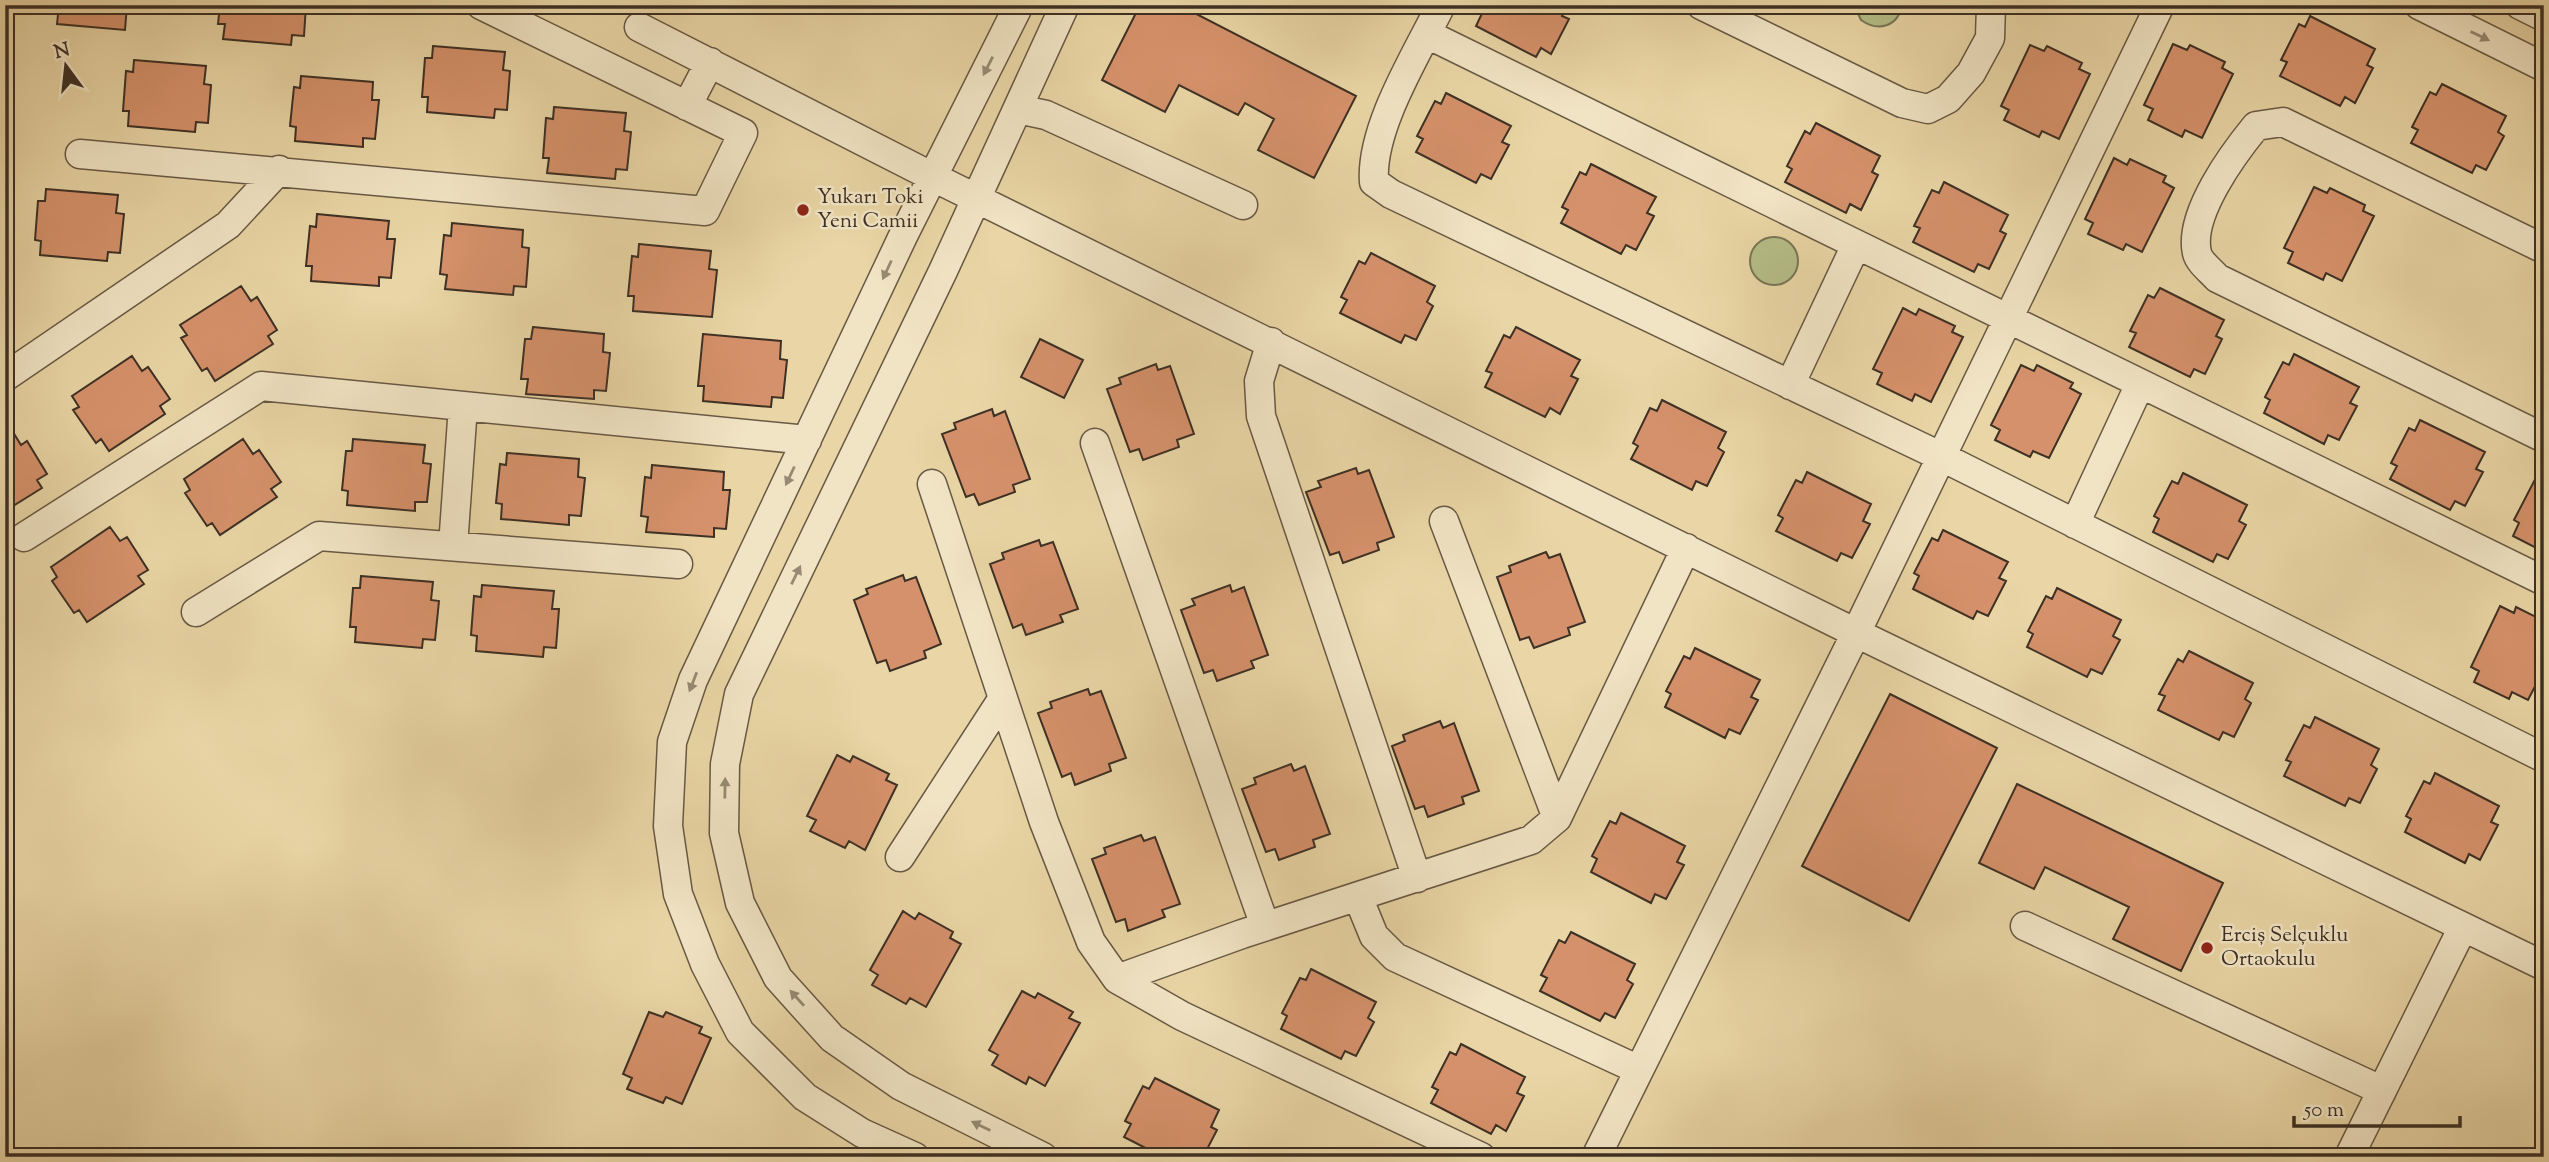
<svg xmlns="http://www.w3.org/2000/svg" width="2549" height="1162" viewBox="0 0 2549 1162" font-family="'Sorts Mill Goudy',serif">
<style>
.green{fill:#b5bd87;stroke:#797656;stroke-width:2}
.building{fill:#d5916b;stroke:#3d3024;stroke-width:2}
.lines{fill:none;stroke-linecap:round;stroke-linejoin:round}
.minor-casing{stroke:#685944;stroke-width:31}
.minor{stroke:#f1e4c4;stroke-width:28}
.oneway{fill:#978a74}
.poi-dot{fill:#8f2418;stroke:#f1e4c4;stroke-width:2.5}
.labels{text-anchor:middle;dominant-baseline:central;stroke-width:5;stroke-linejoin:round;paint-order:stroke}
.poi-label{font-size:21px;fill:#3d3024;stroke:#f1e4c4;text-anchor:start}
</style>
<rect width="100%" height="100%" fill="#e9d5a5"/>
<filter id="stains"><feTurbulence type="fractalNoise" baseFrequency=".00286" numOctaves="4"/><feColorMatrix values="0 0 0 0 .2 0 0 0 0 .09 0 0 0 0 .02 0 0 0 .5 -.17"/></filter>
<radialGradient id="worn" r=".72"><stop offset=".6" stop-color="#630" stop-opacity="0"/><stop offset="1" stop-color="#630" stop-opacity=".3"/></radialGradient>
<path class="green" d="M1854,5H1902C1898,27 1878,32 1861,20Z
M1750 261a24 24 0 1 1 48 0a24 24 0 1 1-48 0Z"/>
<path class="building" d="M59,5H127L125,30L57,24Z
M220,5H306L304,36L292,35L291,45L223,39L225,24H218Z
M1140,5H1179L1356,96L1314,178L1258,150L1274,119L1245,103L1238,115L1179,85L1165,112L1102,80Z
M1486,5H1568L1562,16L1569,19L1551,54L1541,48L1536,57L1476,26Z
M2310,16L2375,49L2367,65L2373,68L2355,103L2345,97L2340,106L2280,76L2287,62L2281,60L2299,24L2305,27Z
M2173,44L2187,50L2190,45L2225,62L2222,68L2233,74L2202,138L2185,130L2182,137L2148,120L2153,109L2144,105Z
M2030,45L2044,51L2047,46L2082,63L2079,69L2090,74L2059,139L2042,131L2039,137L2004,120L2009,110L2001,106Z
M433,46L505,52L503,70L510,71L507,110L495,109L494,118L427,112L428,97H422L425,58H432Z
M134,60L206,66L204,84L211,85L208,123L196,122L195,132L128,126L129,111H123L126,71L133,72Z
M301,76L373,82L372,100H379L375,139L363,138V147L295,141L296,127L290,126L294,87L300,88Z
M2442,84L2506,116L2498,132L2504,136L2486,170L2476,165L2472,173L2411,143L2418,130L2412,127L2430,92L2436,95Z
M1446,93L1511,126L1502,142L1509,145L1491,179L1481,174L1476,183L1416,152L1423,139L1417,136L1435,101L1441,104Z
M554,107L626,113L624,131L631,132L627,170L616,169L615,179L547,173L549,158H543L546,118L553,119Z
M1816,123L1880,156L1872,172L1878,175L1861,210L1850,204L1846,213L1785,182L1792,169L1787,166L1805,131L1810,134Z
M2114,158L2127,165L2130,159L2166,176L2163,182L2174,188L2142,252L2126,244L2123,250L2088,234L2093,223L2085,219Z
M1591,164L1656,197L1647,213L1654,216L1636,250L1626,245L1621,254L1561,223L1568,210L1562,207L1580,172L1586,175Z
M1944,182L2008,215L2000,231L2006,234L1989,269L1978,264L1974,272L1913,242L1920,228L1914,226L1932,190L1939,193Z
M2314,187L2327,193L2330,188L2365,205L2363,211L2374,216L2342,281L2326,273L2323,280L2288,263L2293,252L2284,248Z
M46,189L118,195L116,213L124,214L120,253L108,252L107,261L40,255L41,241L35,240L38,201H45Z
M317,214L389,221L387,239H395L391,278L379,277V286L311,281L312,266H306L310,226L316,227Z
M452,223L523,230L522,247L529,248L526,287L514,286L513,295L445,289L447,275L440,274L444,235L451,236Z
M639,244L711,251L709,269L717,270L712,317L633,311L634,296H628L632,256L638,257Z
M1371,253L1435,286L1427,302L1433,306L1416,340L1405,335L1401,343L1340,313L1347,300L1341,297L1359,261L1365,264Z
M241,286L251,301L257,297L277,330L268,336L273,344L215,381L207,368L202,371L181,338L187,335L180,325Z
M2160,288L2224,320L2216,336L2222,339L2205,374L2194,369L2190,377L2129,347L2136,333L2130,331L2148,295L2154,298Z
M1903,308L1916,315L1919,309L1955,326L1952,332L1963,337L1931,402L1915,394L1912,401L1877,384L1882,373L1873,369Z
M533,327L604,334L603,352L610,353L606,391L594,390V399L526,394L528,379H521L525,339H531Z
M1516,327L1580,360L1571,376L1578,379L1560,414L1550,408L1545,417L1485,387L1492,373L1486,371L1504,335L1510,338Z
M703,334L781,341L780,359L787,360L783,398L772,397L771,407L703,401L704,386H698Z
M1040,339L1083,360L1064,398L1021,377Z
M2294,354L2359,387L2350,403L2357,406L2339,440L2328,435L2324,444L2264,413L2270,400L2265,397L2283,362L2289,365Z
M132,356L142,371L148,367L170,399L160,406L165,414L109,451L101,439L96,443L73,410L79,407L72,396Z
M1156,364L1158,370L1170,366L1194,434L1177,440L1179,447L1143,460L1139,449L1130,452L1107,389L1121,384L1119,378Z
M2021,365L2034,371L2037,365L2073,383L2070,388L2081,394L2049,458L2033,451L2030,457L1995,440L2000,430L1991,425Z
M1662,400L1726,432L1718,448L1724,452L1707,486L1696,481L1692,490L1631,459L1638,446L1633,443L1650,408L1657,411Z
M992,409L994,416L1005,411L1030,479L1013,485L1015,492L979,505L974,494L966,497L942,434L956,429L954,423Z
M5,419L21,445L27,441L47,474L37,480L42,488L5,511Z
M2420,420L2485,452L2476,469L2483,472L2465,506L2455,501L2450,510L2390,479L2397,466L2391,463L2409,428L2415,431Z
M243,439L253,454L259,450L281,482L271,489L277,497L220,535L212,523L207,526L185,493L190,490L184,479Z
M353,439L425,445L423,463L431,464L427,502H415V511L347,505L348,491L342,490L346,451H352Z
M507,453L579,459L578,477L585,478L581,516L569,515V525L501,519L502,504L496,503L500,464L506,465Z
M2544,462V552L2513,536L2519,523L2514,520Z
M652,465L724,472L723,490H730L726,529L714,528V537L646,532L648,517L641,516L645,477L651,478Z
M1356,468L1358,474L1369,470L1394,537L1377,543L1379,550L1343,563L1339,552L1330,555L1306,492L1321,487L1318,481Z
M1807,472L1871,504L1863,521L1870,524L1852,558L1841,553L1837,561L1776,531L1783,518L1778,515L1796,480L1802,483Z
M2183,473L2247,505L2239,521L2246,525L2228,559L2217,554L2213,562L2153,532L2159,519L2154,516L2172,481L2178,484Z
M110,527L120,541L127,537L148,570L138,576L144,584L87,622L79,610L74,613L52,581L57,577L51,567Z
M1943,530L2008,562L1999,578L2006,581L1988,616L1977,611L1973,619L1913,589L1919,576L1914,573L1932,538L1938,541Z
M1039,540L1041,546L1053,542L1078,609L1060,615L1063,622L1026,635L1022,624L1013,628L990,564L1004,559L1002,553Z
M1546,552L1549,558L1560,554L1585,622L1568,628L1570,635L1534,648L1529,637L1520,640L1497,577L1511,572L1509,566Z
M903,575L905,581L916,577L941,644L924,651L926,658L890,671L886,660L877,663L854,600L868,594L866,589Z
M361,576L433,582L431,600L439,601L435,640L423,639L422,648L355,642L356,627H350L353,588H360Z
M482,585L554,591L552,609H559L556,648L544,647L543,657L476,651L477,636L471,635L474,596L481,597Z
M1230,585L1232,592L1244,587L1268,655L1251,661L1254,668L1217,681L1213,670L1204,673L1181,610L1195,605L1192,599Z
M2057,588L2121,620L2113,636L2120,640L2102,674L2091,669L2087,677L2027,647L2033,634L2028,631L2046,596L2052,599Z
M2500,606L2514,613L2516,607L2544,621V669L2528,700L2512,692L2509,699L2474,682L2479,671L2471,667Z
M1695,648L1760,680L1751,697L1758,700L1740,734L1729,729L1725,738L1665,707L1671,694L1666,691L1684,656L1690,659Z
M2189,651L2253,683L2245,699L2251,703L2234,737L2223,732L2219,740L2158,710L2165,696L2159,694L2178,659L2183,662Z
M1088,689L1090,695L1101,691L1126,758L1109,764L1111,771L1075,785L1071,773L1062,777L1038,713L1052,708L1050,702Z
M1890,694L1997,748L1909,921L1802,866Z
M2315,717L2379,749L2371,765L2377,769L2360,803L2349,798L2345,806L2284,776L2291,762L2286,760L2304,725L2310,728Z
M1440,721L1443,728L1454,723L1479,791L1462,797L1464,804L1428,817L1424,806L1415,809L1392,746L1405,741L1403,735Z
M837,755L850,762L853,756L889,774L886,780L897,785L865,850L849,841L845,848L810,831L816,820L807,816Z
M1291,764L1294,771L1305,766L1330,834L1313,840L1315,847L1279,860L1275,849L1266,852L1242,789L1256,784L1254,778Z
M2435,773L2499,806L2491,822L2498,825L2480,860L2469,854L2465,863L2405,832L2411,819L2406,816L2424,781L2430,784Z
M2017,784L2223,883L2181,971L2113,939L2129,907L2045,867L2034,889L1979,863Z
M1621,813L1685,846L1677,862L1684,865L1666,899L1655,894L1651,903L1591,872L1597,859L1592,856L1610,821L1616,824Z
M1141,835L1144,841L1155,837L1180,904L1162,910L1165,917L1128,931L1125,919L1116,922L1092,859L1106,854L1104,848Z
M903,911L915,919L919,913L953,932L950,938L961,944L926,1007L910,998L906,1004L872,985L878,975L870,970Z
M1571,932L1635,964L1627,980L1633,984L1615,1018L1605,1013L1600,1021L1540,991L1547,978L1541,975L1559,940L1565,943Z
M1311,969L1376,1002L1368,1018L1374,1022L1356,1056L1345,1051L1341,1059L1281,1029L1287,1016L1282,1013L1300,978L1306,980Z
M1022,991L1035,998L1038,993L1073,1012L1069,1018L1080,1023L1045,1086L1029,1077L1026,1084L992,1065L998,1055L989,1050Z
M649,1012L663,1017L666,1012L702,1027L699,1033L711,1038L682,1104L666,1097L663,1103L627,1089L632,1078L623,1074Z
M1461,1044L1525,1077L1517,1093L1524,1096L1506,1131L1496,1125L1491,1134L1431,1103L1438,1090L1432,1087L1450,1052L1456,1055Z
M1155,1078L1219,1110L1211,1127L1217,1130L1203,1157H1163L1124,1137L1131,1124L1125,1121L1143,1086L1149,1089Z"/>
<g class="lines">
<defs>
<path id="minor" d="M1441,5C1417,54 1370,128 1374,182L1391,194L1942,457L2544,758
M1701,5L1902,103L1928,109L1948,99L1971,73L1990,38L1991,5
M2419,5L2544,67
M2520,5L2544,17
M639,27L933,177L1850,630L2544,966
M1427,34L2544,581
M687,106L710,62
M1018,109L1046,115L1243,205
M80,154L705,211L743,133L481,5
M2544,249L2283,122L2256,126C2233,154 2188,215 2197,253C2199,262 2211,271 2217,278L2544,438
M1271,342L1259,381L1261,416L1417,878
M5,377L228,225L279,170
M1790,385L1856,245
M1095,443L1265,926
M932,484L1044,822L1091,942L1117,979L1182,1016L1481,1157
M1444,521L1557,818
M2075,524L2140,384
M24,537L261,386L807,440
M453,546L463,406
M196,612L319,536L678,564
M900,857L1003,698
M1358,897L1374,936L1395,957L1639,1070
M2025,926L2368,1084L2381,1093
M1117,979L1242,934L1531,840L1557,818L1686,548
M915,1157L862,1133L805,1097L740,1032L705,964L678,894L668,826L672,742L693,680L903,236L1019,5
M1043,1157L901,1086L832,1038L778,978L740,903L724,833L725,764L739,694L943,271L1065,5
M1596,1157L1856,633L2160,5
M2349,1157L2463,927"/>
</defs>
<use href="#minor" class="minor-casing"/>
<use href="#minor" class="minor"/>
</g>
<defs><path id="oneway-solid" d="M-6-.8H1V-3.2L6.5 0L1 3.2V.8H-6Z" transform="scale(1.75)"/></defs>
<g class="oneway">
<use href="#oneway-solid" transform="translate(2480 36) rotate(26)"/>
<use href="#oneway-solid" transform="translate(988 66) rotate(117)"/>
<use href="#oneway-solid" transform="translate(887 270) rotate(115)"/>
<use href="#oneway-solid" transform="translate(790 476) rotate(115)"/>
<use href="#oneway-solid" transform="translate(796 575) rotate(-64)"/>
<use href="#oneway-solid" transform="translate(693 682) rotate(111)"/>
<use href="#oneway-solid" transform="translate(725 788) rotate(-89)"/>
<use href="#oneway-solid" transform="translate(797 998) rotate(-132)"/>
<use href="#oneway-solid" transform="translate(981 1126) rotate(-154)"/>
</g>
<g class="poi-dot">
<circle cx="803" cy="210" r="7"/>
<circle cx="2207" cy="948" r="7"/>
</g>
<g class="labels">
<g class="poi-label">
<text x="817" y="198">Yukarı Toki<tspan x="817" dy="24">Yeni Camii</tspan></text>
<text x="2221" y="936">Erciş Selçuklu<tspan x="2221" dy="24">Ortaokulu</tspan></text>
</g>
</g>
<rect width="2549" height="1162" fill="none" stroke="#e9d5a5" stroke-width="28"/>
<rect x="7" y="7" width="2535" height="1148" fill="none" stroke="#3d3024" stroke-width="3.5"/>
<rect x="14" y="14" width="2521" height="1134" fill="none" stroke="#3d3024" stroke-width="2"/>
<g transform="translate(66 66) rotate(345)" stroke="#f1e4c4" stroke-width="5" paint-order="stroke">
<path d="M0-5L12 26L0 18L-12 26Z" fill="#3d3024"/>
<text y="-10" font-size="19" font-weight="bold" text-anchor="middle" fill="#3d3024">N</text>
</g>
<path d="M2294 1116v10h166v-10" fill="none" stroke="#3d3024" stroke-width="3.5"/>
<text x="2304" y="1116" font-size="21" fill="#3d3024" stroke="#f1e4c4" stroke-width="5" paint-order="stroke">50 m</text>
<rect width="100%" height="100%" filter="url(#stains)"/>
<rect width="100%" height="100%" fill="url(#worn)"/>
</svg>
